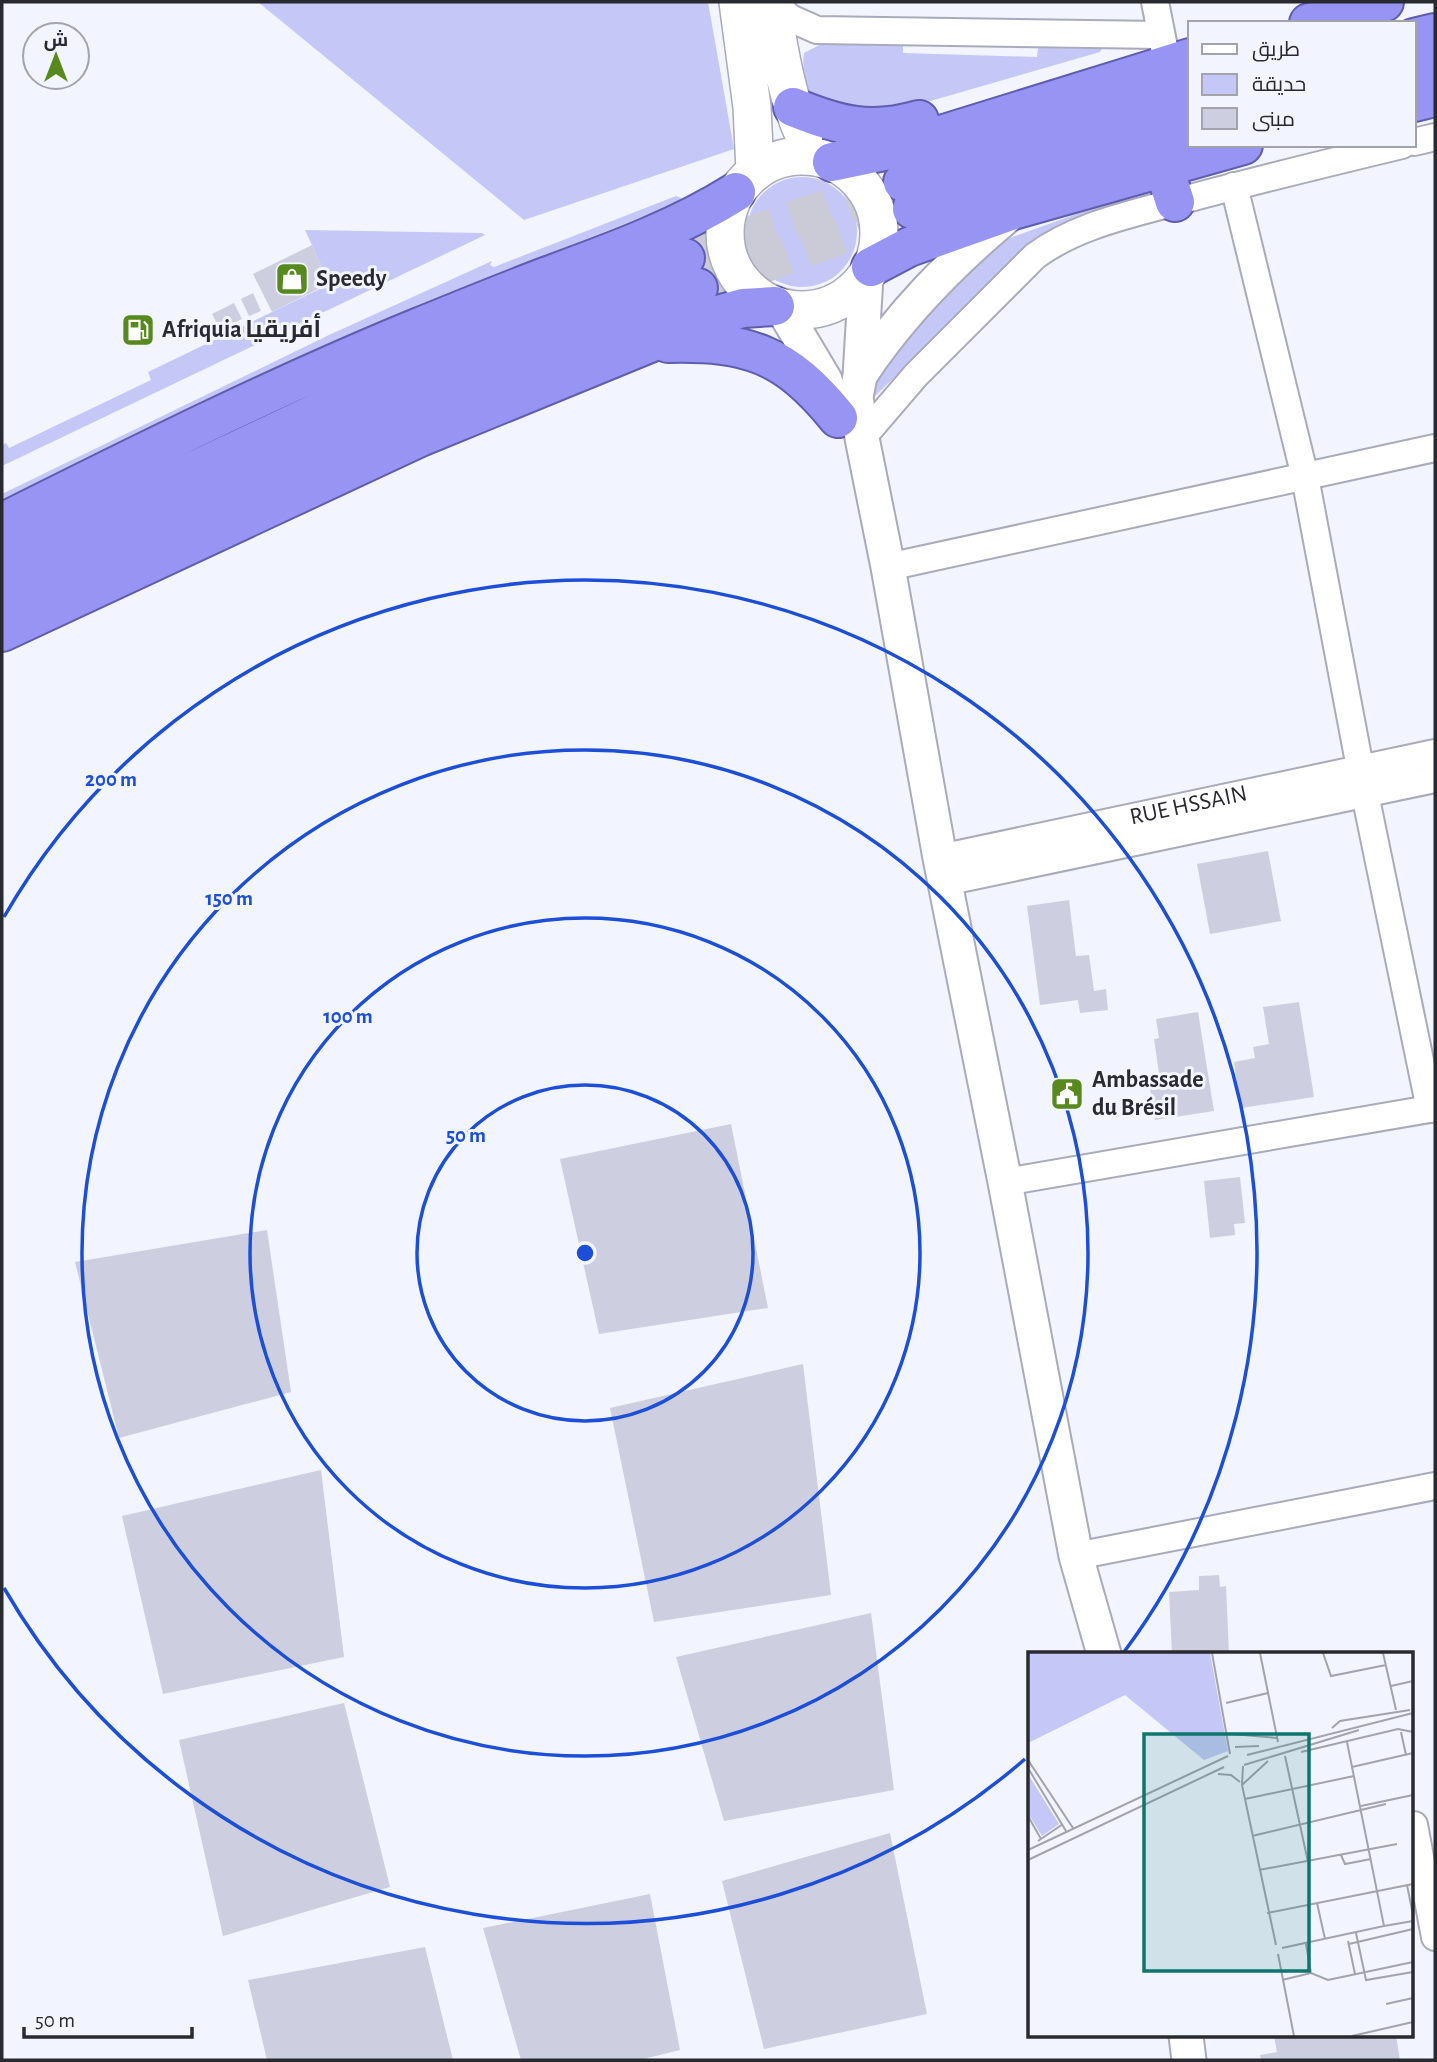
<svg xmlns="http://www.w3.org/2000/svg" width="1437" height="2062" font-family="'Alegreya Sans',Cairo,sans-serif">
	<style>
		.green { fill: #c5c8f7 }
		.building { fill: #cdcfe1 }
		.lines { fill: none; stroke-linecap: round; stroke-linejoin: round }
		.trunk-tunnel { stroke: #cacbd6; stroke-width: 38; stroke-dasharray: 38 19; stroke-linecap: butt }
		.minor-casing { stroke: #a9aabb; stroke-width: 30 }
		.tertiary-casing { stroke: #a9aabb; stroke-width: 37 }
		.secondary-casing { stroke: #a9aabb; stroke-width: 40 }
		.trunk-casing { stroke: #605dae; stroke-width: 42 }
		.minor { stroke: #fff; stroke-width: 26 }
		.tertiary { stroke: #fff; stroke-width: 33 }
		.secondary { stroke: #fff; stroke-width: 37 }
		.trunk { stroke: #9794f4; stroke-width: 38 }
		.ring { fill: none; stroke: #1d4ed8; stroke-width: 3.5 }
		.labels { text-anchor: middle; dominant-baseline: central; stroke-width: 6; stroke-linejoin: round; paint-order: stroke }
		.poi-label { font-size: 24px; font-weight: bold; fill: #292930; stroke: #f2f4ff; text-anchor: start }
		.street-label { font-size: 24px; fill: #292930; stroke: #f2f4ff }
		.inset-road { fill: none; stroke: #a2a3ac; stroke-width: 2 }
		.view { fill: #0f766e; fill-opacity: 0.15; stroke: #0f766e; stroke-width: 3.5 }
		.inset-edge { fill: none; stroke: #292930; stroke-width: 3.5 }
		.centre { fill: #1d4ed8; stroke: #f2f4ff; stroke-width: 3.5 }
		.ring-label { font-size: 21px; text-anchor: middle; font-weight: bold; fill: #1d4ed8; stroke: #f2f4ff; stroke-width: 6; stroke-linejoin: round; paint-order: stroke }
	</style>
	<rect width="100%" height="100%" fill="#f2f4ff"/>
	<!-- green -->
	<path class="green" d="M 258,2 L 708,2 L 734,149 L 524,220 Z
		M 823,43 L 903,45 L 903,53 L 1037,57 L 1038,48 L 1102,49 L 1100,52 L 920,104 L 858,111 L 812,95 C 804,85 802,66 804,53 Z
		M747 232a55 55 0 1 1 110 0a55 55 0 1 1-110 0Z
		M 676,196 L 681,198 L 680,202 L 493,276 L 336,344 L 2,505 L 2,494 L 329,335 L 492,261 L 490,265 L 494,267 Z
		M 1121,198 L 1124,206 L 990,285 L 874,397 L 879,359 L 993,244 Z
		M 305,230 L 482,233 L 485,235 L 2,466 L 2,445 L 6,443 L 9,448 L 151,380 L 148,372 L 330,284 Z"/>
	<!-- building -->
	<path class="building" d="M 312,245 L 330,283 L 272,312 L 253,274 Z
		M 253,293 L 261,311 L 249,316 L 241,299 Z
		M 234,303 L 242,319 L 220,330 L 212,314 Z
		M 1268,851 L 1281,921 L 1210,934 L 1197,864 Z
		M 1069,900 L 1076,956 L 1089,955 L 1094,991 L 1106,989 L 1108,1010 L 1080,1013 L 1078,1000 L 1040,1005 L 1027,906 Z
		M 1299,1002 L 1314,1097 L 1241,1108 L 1234,1062 L 1255,1058 L 1253,1047 L 1269,1044 L 1263,1007 Z
		M 1198,1012 L 1214,1111 L 1155,1120 L 1149,1082 L 1160,1080 L 1154,1039 L 1159,1038 L 1156,1019 Z
		M 731,1124 L 768,1308 L 599,1334 L 560,1159 Z
		M 1240,1177 L 1245,1223 L 1234,1224 L 1235,1235 L 1210,1238 L 1204,1181 Z
		M 267,1230 L 291,1392 L 119,1438 L 75,1262 Z
		M 803,1364 L 831,1595 L 654,1622 L 610,1408 Z
		M 321,1470 L 344,1657 L 163,1694 L 122,1516 Z
		M 1219,1575 L 1220,1587 L 1226,1586 L 1229,1654 L 1172,1654 L 1169,1592 L 1199,1590 L 1199,1576 Z
		M 871,1613 L 894,1790 L 724,1821 L 676,1657 Z
		M 344,1703 L 390,1887 L 223,1936 L 179,1740 Z
		M 890,1833 L 927,2014 L 764,2049 L 722,1881 Z
		M 650,1894 L 680,2050 L 639,2060 L 521,2060 L 483,1928 Z
		M 425,1947 L 453,2060 L 267,2060 L 248,1980 Z
		M 1274,2036 L 1396,2036 L 1400,2060 L 1261,2060 L 1260,2055 L 1277,2052 Z"/>
	<g class="lines">
		<!-- trunk-tunnel -->
		<path class="trunk-tunnel" d="M 685,258 L 903,182
			M 698,288 L 912,209"/>
		<defs>
			<g id="minor">
				<path d="M 774,2 L 790,18 L 817,30 L 1161,35"/>
				<path d="M 1155,2 L 1165,52"/>
				<path d="M 1414,142 L 1435,137"/>
				<path d="M 1234,186 L 1305,477 L 1365,794 L 1430,1109"/>
				<path d="M 862,438 L 916,375 L 1035,256 C 1077,225 1129,215 1179,201 C 1253,181 1327,163 1402,145"/>
				<path d="M 888,567 L 1435,448"/>
				<path id="s1" d="M 940,858 L 1435,753"/>
				<path d="M 945,882 L 1435,779"/>
				<path d="M 1005,1182 L 1435,1108"/>
				<path d="M 1076,1556 L 1435,1486"/>
				<path d="M 1414,1825 L 1435,1937"/>
			</g>
			<path id="tertiary" d="M 866,277 L 860,376 L 856,397 L 862,438 L 888,567 L 940,858 L 1005,1182 L 1076,1556 L 1104,1654
				M 782,308 L 825,380 L 836,411
				M 861,374 C 901,313 951,263 1007,216
				M 1186,2036 L 1189,2060"/>
			<path id="secondary" d="M 738,2 L 752,107 L 755,171
				M 771,2 C 779,46 785,93 804,135
				M725 233a77 77 0 1 1 154 0a77 77 0 1 1-154 0Z"/>
			<path id="trunk" d="M 1309,23 L 1384,2
				M 1414,38 L 1435,33
				M 1414,71 L 1435,66
				M 1414,102 L 1435,97
				M 793,107 C 839,126 871,134 919,120
				M 832,162 L 899,148 L 1190,58
				M 1164,168 L 1175,202
				M 903,182 L 1190,93
				M 912,209 L 1190,127
				M 871,267 L 909,247 L 1013,210 L 1243,145
				M 668,343 C 749,341 786,354 838,418
				M 2,523 C 138,455 274,387 415,329 C 459,311 503,293 548,276 C 613,252 677,229 736,192
				M 2,561 L 391,378 L 685,258
				M 2,600 L 185,510 L 406,409 L 698,288
				M 2,632 L 420,437 L 718,315 L 743,308 L 775,306"/>
		</defs>
		<!-- minor casing -->
		<use href="#minor" class="minor-casing"/>
		<!-- tertiary casing -->
		<use href="#tertiary" class="tertiary-casing"/>
		<!-- secondary casing -->
		<use href="#secondary" class="secondary-casing"/>
		<!-- trunk casing -->
		<use href="#trunk" class="trunk-casing"/>
		<!-- minor -->
		<use href="#minor" class="minor"/>
		<!-- tertiary -->
		<use href="#tertiary" class="tertiary"/>
		<!-- secondary -->
		<use href="#secondary" class="secondary"/>
		<!-- trunk -->
		<use href="#trunk" class="trunk"/>
	</g>
	<!-- distance rings -->
	<g class="ring">
		<circle cx="585" cy="1253" r="168"/>
		<circle cx="585" cy="1253" r="335"/>
		<circle cx="585" cy="1253" r="503"/>
		<path d="M1025 1759A671 671 0 0 1 4 1588M4 917A671 671 0 1 1 1124 1652"/>
	</g>
	<!-- icons -->
	<defs>
		<symbol id="shop-square" viewBox="-11 -11 22 22"><rect x="-9" y="-9" width="18" height="18" rx="4" fill="#58891e" stroke="#f2f4ff"/><path d="M-5-2.5h2.3a2.7 3.5 0 0 1 5.4 0H5L5.5 6h-11ZM-1.5-2.5h3a1.5 2.3 0 0 0-3 0Z" fill="#fff"/></symbol>
		<symbol id="fuel-square" viewBox="-11 -11 22 22"><rect x="-9" y="-9" width="18" height="18" rx="4" fill="#58891e" stroke="#f2f4ff"/><path d="M-5.5-6h7V0h2V4h1.3V-2.5L3-4.5l.8-.8L6-3V5H2.5V1h-1V6h-7ZM-4.2-4.7v3.2H.2V-4.7Z" fill="#fff"/></symbol>
		<symbol id="civic-square" viewBox="-11 -11 22 22"><rect x="-9" y="-9" width="18" height="18" rx="4" fill="#58891e" stroke="#f2f4ff"/><path d="M-.6-6.5H3V-4.5H.6V-3L4-1V1h2V6H-6V1h2V-1L-.6-3ZM-1.2 2.5V6h2.4V2.5Z" fill="#fff"/></symbol>
	</defs>
	<g fill-rule="evenodd">
		<use href="#shop-square" x="273" y="260" width="38" height="38"/>
		<use href="#fuel-square" x="119" y="311" width="38" height="38"/>
		<use href="#civic-square" x="1048" y="1075" width="38" height="38"/>
	</g>
	<g class="labels">
		<!-- poi labels -->
		<g class="poi-label">
			<text x="316" y="279">Speedy</text>
			<text x="162" y="330">Afriquia أفريقيا</text>
			<text x="1092" y="1080">Ambassade<tspan x="1092" dy="28">du Brésil</tspan></text>
		</g>
		<!-- street labels -->
		<g class="street-label">
			<text stroke="none"><textPath href="#s1" startOffset="254">RUE HSSAIN</textPath></text>
		</g>
	</g>
	<!-- overview -->
	<g transform="translate(1028 1652)">
		<rect width="385" height="385" fill="#f2f4ff"/>
		<path d="M 0,1 L 182,1 L 200,99 L 176,108 L 97,43 L 0,91 ZM 0,122 L 31,172 L 14,184 L 0,161 Z" fill="#c5c8f7"/>
		<path class="inset-road" d="M 184,1 L 202,102M 232,1 L 250,90M 295,1 L 303,24 L 358,13M 355,1 L 368,58M 363,34 L 385,29M 198,51 L 240,41M 304,76 L 312,69 L 382,58M 373,80 L 378,103M 204,82 L 249,86M 207,95 L 231,94M 273,100 L 370,77 L 385,80M 219,103 L 385,61M 257,104 L 280,210M 0,108 L 45,176M 216,113 L 331,78M 215,114 L 214,133 L 248,293M 324,115 L 385,101M 0,116 L 38,179M 190,122 L 203,123 L 212,130M 214,133 L 240,109M 217,147 L 326,124M 333,154 L 385,143M 0,164 L 13,187M 224,184 L 358,152M 10,189 L 35,172M 0,198 L 200,104M 313,203 L 317,212 L 343,207M 0,208 L 196,115M 231,218 L 369,192M 379,233 L 385,263M 289,251 L 297,287M 239,261 L 385,232M 356,274 L 385,269M 328,281 L 338,328 L 385,320M 320,289 L 327,322M 278,292 L 283,321M 321,292 L 385,277M 254,296 L 356,274 L 319,90M 250,302 L 266,384M 254,328 L 283,321 L 300,328 L 385,310M 358,352 L 385,346M 324,384 L 385,370"/>
		<path class="view" d="M 116,82 L 281,82 L 281,319 L 116,319 Z"/>
		<rect width="385" height="385" class="inset-edge"/>
	</g>
	<circle cx="585" cy="1253" r="10" class="centre"/>
	<g class="ring-label">
		<text x="111" y="786">200 m</text>
		<text x="229" y="905">150 m</text>
		<text x="348" y="1023">100 m</text>
		<text x="466" y="1142">50 m</text>
	</g>
	<!-- border -->
	<rect width="1437" height="2062" fill="none" stroke="#292930" stroke-width="7"/>
	<!-- legend -->
	<rect x="1188" y="21" width="228" height="126" fill="#f2f4ff" stroke="#a2a3ac" stroke-width="2"/>
	<rect x="1202" y="44" width="35" height="10" fill="#ffffff" stroke="#a2a3ac" stroke-width="2"/>
	<text x="1252" y="56" font-size="21" fill="#292930">طريق</text>
	<rect x="1202" y="74" width="35" height="21" fill="#c5c8f7" stroke="#a2a3ac" stroke-width="2"/>
	<text x="1252" y="91" font-size="21" fill="#292930">حديقة</text>
	<rect x="1202" y="108" width="35" height="21" fill="#cdcfe1" stroke="#a2a3ac" stroke-width="2"/>
	<text x="1252" y="126" font-size="21" fill="#292930">مبنى</text>
	<!-- north arrow -->
	<g transform="translate(56 56)"><circle r="33" fill="#f2f4ff" stroke="#a2a3ac" stroke-width="2"/>
	<path d="M0-5L12 26L0 18L-12 26Z" fill="#58891e"/>
	<text y="-10" font-size="19" font-weight="bold" text-anchor="middle" fill="#292930">ش</text>
	</g>
	<!-- scale -->
	<path d="M24 2027v10h168v-10" fill="none" stroke="#292930" stroke-width="3.5"/>
	<text x="35" y="2027" font-size="21" fill="#292930" stroke="#f2f4ff" stroke-width="5" paint-order="stroke">50 m</text>
</svg>
